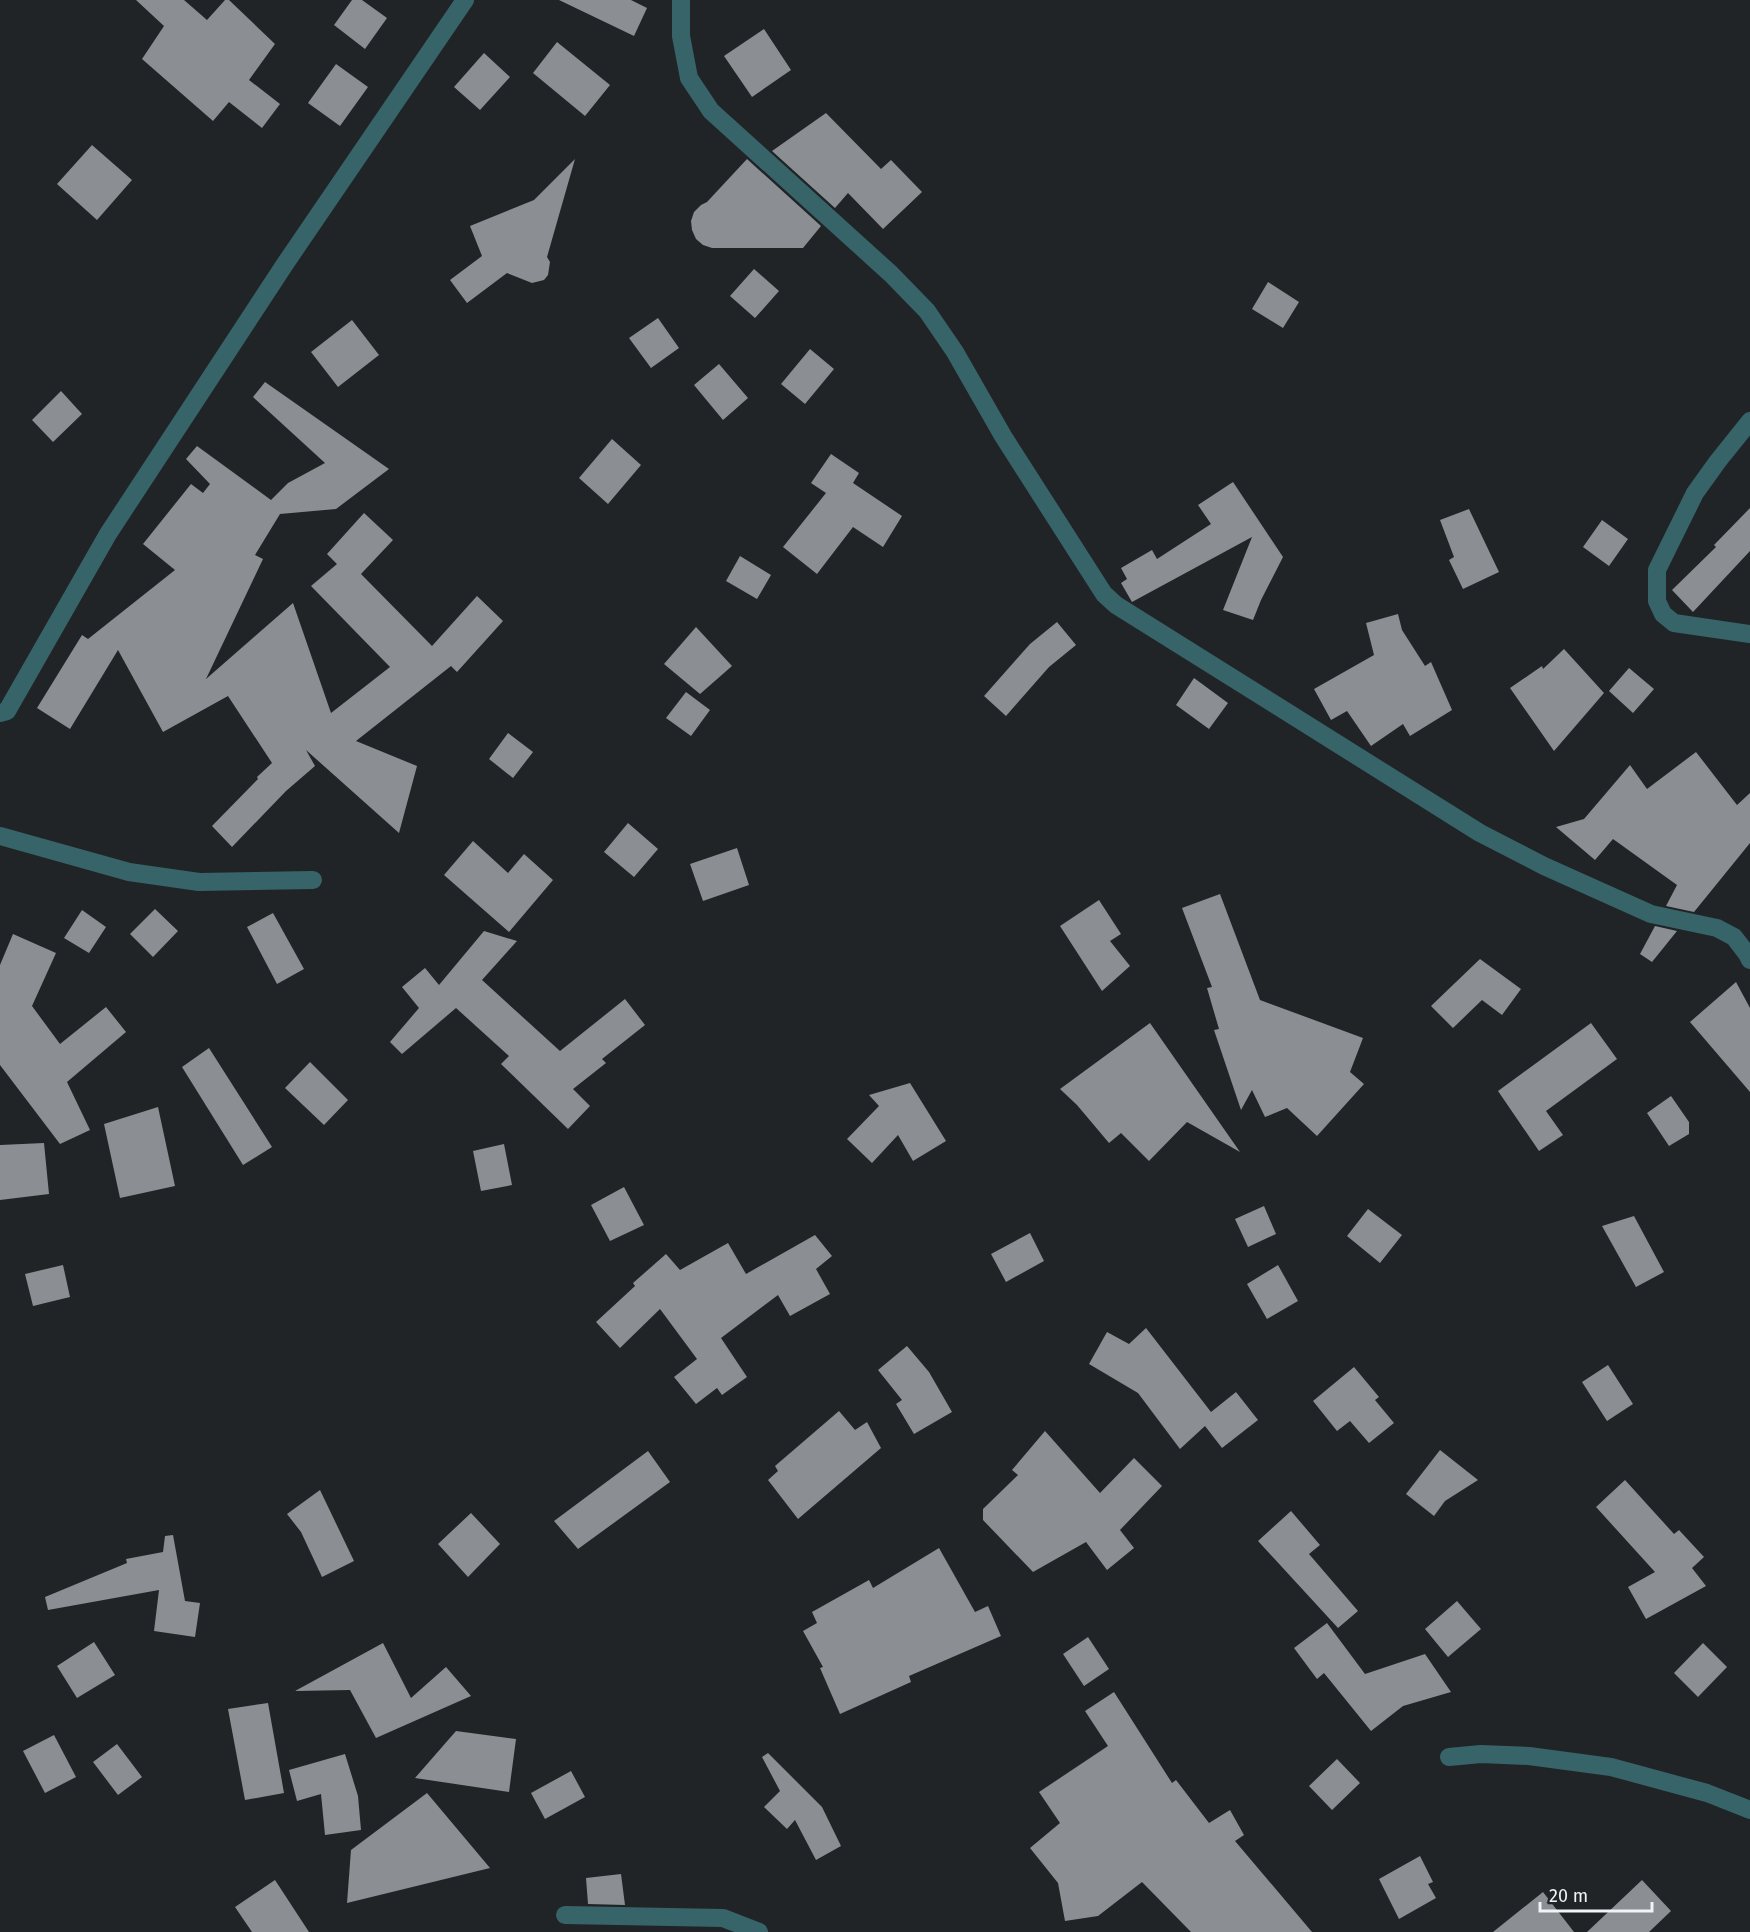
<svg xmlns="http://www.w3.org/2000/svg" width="1750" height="1932" font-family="'Fira Sans',sans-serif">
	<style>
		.building { fill: #8b8e92 }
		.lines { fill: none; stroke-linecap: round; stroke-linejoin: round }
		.minor { stroke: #376469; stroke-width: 18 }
	</style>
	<rect width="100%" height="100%" fill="#212426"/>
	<!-- building -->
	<path class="building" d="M 136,0 L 184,0 L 207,20 L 225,0 L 229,0 L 275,44 L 249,80 L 280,104 L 262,128 L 229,102 L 213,121 L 142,59 L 164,26 Z
		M 352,0 L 362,0 L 387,18 L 365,49 L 334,25 Z
		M 559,0 L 631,0 L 647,8 L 634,36 Z
		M 764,29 L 791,70 L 752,97 L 724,56 Z
		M 557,42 L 610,85 L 585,116 L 533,73 Z
		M 484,53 L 510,77 L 480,110 L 454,87 Z
		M 336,64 L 368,87 L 340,126 L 308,103 Z
		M 826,113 L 881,169 L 891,160 L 922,192 L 883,229 L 848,193 L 835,208 L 772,151 Z
		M 92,145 L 132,180 L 97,220 L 57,184 Z
		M 575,159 L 547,257 L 550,262 L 548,275 L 544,280 L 532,283 L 507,273 L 467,303 L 450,280 L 482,256 L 470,226 L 534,200 Z
		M 747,159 L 821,226 L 803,248 L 712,248 L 703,245 L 696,239 L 692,230 L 691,221 L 694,212 L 701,205 L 707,202 Z
		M 754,269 L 779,291 L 755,318 L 730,296 Z
		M 1268,282 L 1299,302 L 1283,328 L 1252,309 Z
		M 658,318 L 679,348 L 651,368 L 629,338 Z
		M 352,320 L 379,355 L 338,387 L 311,352 Z
		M 810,349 L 834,369 L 805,404 L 781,384 Z
		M 719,364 L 748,398 L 723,420 L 694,385 Z
		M 265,382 L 389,469 L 336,509 L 280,514 L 255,555 L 263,559 L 206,679 L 293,603 L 331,713 L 390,667 L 311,586 L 337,564 L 327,554 L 364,513 L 393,540 L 361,574 L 432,646 L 477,596 L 503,621 L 457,672 L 451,666 L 356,741 L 417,766 L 399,833 L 306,750 L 315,766 L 286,791 L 232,847 L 212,826 L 258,779 L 257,777 L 272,763 L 228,696 L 163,732 L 118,650 L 70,729 L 37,708 L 82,635 L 88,639 L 175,570 L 143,544 L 191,484 L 203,493 L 210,484 L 186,459 L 197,446 L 271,500 L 288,483 L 325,463 L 253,397 Z
		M 61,391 L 82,414 L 53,442 L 32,420 Z
		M 612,439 L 641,465 L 608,504 L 579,478 Z
		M 831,454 L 859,473 L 853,483 L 902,516 L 883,547 L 853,527 L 817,574 L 783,547 L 826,493 L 811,483 Z
		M 1233,482 L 1283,557 L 1261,600 L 1253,620 L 1223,610 L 1252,537 L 1132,602 L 1121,583 L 1127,579 L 1121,568 L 1152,550 L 1157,559 L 1211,524 L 1198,505 Z
		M 1750,508 L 1750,551 L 1693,612 L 1672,590 L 1716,547 L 1714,545 Z
		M 1469,509 L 1499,572 L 1463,589 L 1449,560 L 1454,557 L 1440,520 Z
		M 1602,520 L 1628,539 L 1609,566 L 1583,547 Z
		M 740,556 L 771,575 L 757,599 L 726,581 Z
		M 1398,614 L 1402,630 L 1425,666 L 1431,662 L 1452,710 L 1410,736 L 1403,724 L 1371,746 L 1347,711 L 1331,720 L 1314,689 L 1374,655 L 1366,623 Z
		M 1057,622 L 1076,645 L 1049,667 L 1006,716 L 984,696 L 1030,644 Z
		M 696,627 L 732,666 L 700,694 L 664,664 Z
		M 1564,649 L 1604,693 L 1554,751 L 1510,688 L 1542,666 L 1543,669 Z
		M 1629,668 L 1654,689 L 1633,713 L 1609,691 Z
		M 1194,678 L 1228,703 L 1209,729 L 1176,705 Z
		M 686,692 L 710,710 L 691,736 L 666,718 Z
		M 508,733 L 533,752 L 513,778 L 489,759 Z
		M 1696,752 L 1737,805 L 1750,793 L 1750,843 L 1694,912 L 1666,906 L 1677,885 L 1613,839 L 1595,860 L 1556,827 L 1584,819 L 1630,765 L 1647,789 Z
		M 628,823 L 658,849 L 634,877 L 604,852 Z
		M 473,841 L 508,873 L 524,854 L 553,880 L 509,932 L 444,875 Z
		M 737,848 L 749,885 L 703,901 L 690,864 Z
		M 1220,894 L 1260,1000 L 1363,1038 L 1350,1072 L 1364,1084 L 1317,1136 L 1287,1108 L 1265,1117 L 1252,1090 L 1241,1110 L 1214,1030 L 1219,1029 L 1207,988 L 1212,987 L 1182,908 Z
		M 1099,900 L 1121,934 L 1110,941 L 1130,966 L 1102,991 L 1060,926 Z
		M 155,909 L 178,931 L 153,957 L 130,934 Z
		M 82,910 L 106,927 L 89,953 L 64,938 Z
		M 273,913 L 304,969 L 277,984 L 247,927 Z
		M 1655,926 L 1677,931 L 1652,962 L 1640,954 Z
		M 484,931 L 517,941 L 482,980 L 560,1051 L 625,999 L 645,1025 L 602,1059 L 606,1063 L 573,1089 L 590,1106 L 568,1129 L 501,1064 L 509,1056 L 456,1008 L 402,1054 L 390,1042 L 419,1008 L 402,987 L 425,968 L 439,985 Z
		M 13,934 L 56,953 L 32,1006 L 60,1044 L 106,1007 L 126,1032 L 67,1082 L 90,1130 L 60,1144 L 0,1065 L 0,965 Z
		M 1480,959 L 1521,989 L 1502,1015 L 1482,1000 L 1453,1028 L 1431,1006 Z
		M 1736,982 L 1750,1008 L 1750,1092 L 1690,1022 Z
		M 1150,1023 L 1240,1152 L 1187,1122 L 1149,1161 L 1121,1133 L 1109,1143 L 1077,1105 L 1060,1089 Z
		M 1591,1023 L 1617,1059 L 1546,1111 L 1563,1135 L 1539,1151 L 1498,1091 Z
		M 209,1048 L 272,1147 L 243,1165 L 182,1067 Z
		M 310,1062 L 348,1100 L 324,1125 L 285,1088 Z
		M 910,1083 L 946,1141 L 913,1161 L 898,1135 L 872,1163 L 847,1139 L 879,1106 L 869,1095 Z
		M 1671,1096 L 1689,1122 L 1689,1134 L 1669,1146 L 1647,1113 Z
		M 158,1107 L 175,1186 L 120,1198 L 104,1124 Z
		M 44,1143 L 49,1194 L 0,1200 L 0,1145 Z
		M 504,1144 L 512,1185 L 481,1191 L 473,1151 Z
		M 624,1187 L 644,1225 L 610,1241 L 591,1205 Z
		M 1264,1206 L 1276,1234 L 1248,1247 L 1235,1219 Z
		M 1368,1209 L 1402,1235 L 1380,1263 L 1347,1236 Z
		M 1634,1216 L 1664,1272 L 1636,1287 L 1602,1226 Z
		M 1030,1233 L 1044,1261 L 1006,1282 L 991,1254 Z
		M 815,1235 L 832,1256 L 816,1269 L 830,1294 L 790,1316 L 778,1295 L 721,1338 L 747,1377 L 722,1395 L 717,1388 L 696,1404 L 674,1377 L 697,1359 L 660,1309 L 620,1348 L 596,1322 L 635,1286 L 633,1283 L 666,1254 L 680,1270 L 728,1243 L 746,1274 Z
		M 63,1265 L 70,1297 L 33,1306 L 25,1274 Z
		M 1278,1265 L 1298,1301 L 1267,1319 L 1247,1284 Z
		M 1146,1328 L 1211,1412 L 1236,1392 L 1258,1420 L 1222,1448 L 1205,1426 L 1180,1449 L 1138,1393 L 1089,1364 L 1107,1332 L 1129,1344 Z
		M 907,1346 L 929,1372 L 952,1412 L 914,1434 L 896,1404 L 902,1400 L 878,1370 Z
		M 1608,1365 L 1633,1404 L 1607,1421 L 1582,1382 Z
		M 1354,1367 L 1379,1397 L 1375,1400 L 1394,1423 L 1369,1443 L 1350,1421 L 1337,1431 L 1313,1401 Z
		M 839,1411 L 855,1430 L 867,1422 L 881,1448 L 798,1519 L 768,1480 L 778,1471 L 775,1466 Z
		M 1045,1431 L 1100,1493 L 1134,1458 L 1162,1486 L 1120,1530 L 1134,1548 L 1107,1570 L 1086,1542 L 1033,1572 L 983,1520 L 983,1509 L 1018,1475 L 1012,1470 Z
		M 1440,1450 L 1478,1480 L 1445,1501 L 1434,1516 L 1406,1494 Z
		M 648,1451 L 670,1482 L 578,1549 L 554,1521 Z
		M 1625,1480 L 1674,1534 L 1679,1530 L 1704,1557 L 1692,1568 L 1706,1586 L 1646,1619 L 1628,1587 L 1655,1572 L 1596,1507 Z
		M 320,1490 L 354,1561 L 322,1577 L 301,1532 L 287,1514 Z
		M 1291,1511 L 1320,1545 L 1309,1554 L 1358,1611 L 1338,1628 L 1258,1541 Z
		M 471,1513 L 500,1544 L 468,1577 L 438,1544 Z
		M 173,1535 L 185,1601 L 200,1603 L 195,1637 L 154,1631 L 159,1590 L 48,1610 L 45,1597 L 127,1563 L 126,1559 L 163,1552 L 165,1536 Z
		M 939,1548 L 975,1612 L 988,1606 L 1001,1636 L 909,1676 L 911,1682 L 840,1714 L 820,1668 L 823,1667 L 803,1631 L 817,1623 L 812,1612 L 869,1580 L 873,1588 Z
		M 1457,1601 L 1481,1629 L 1448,1657 L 1425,1629 Z
		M 1327,1623 L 1365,1674 L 1425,1654 L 1451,1692 L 1403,1706 L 1371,1731 L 1324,1673 L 1317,1679 L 1294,1648 Z
		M 1088,1637 L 1109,1669 L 1084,1686 L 1063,1654 Z
		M 94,1642 L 115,1675 L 77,1698 L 57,1666 Z
		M 383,1643 L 411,1698 L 446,1667 L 471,1696 L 376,1738 L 350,1690 L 295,1691 Z
		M 1703,1643 L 1727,1667 L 1698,1697 L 1674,1673 Z
		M 1114,1692 L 1172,1783 L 1176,1780 L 1209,1823 L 1230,1810 L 1244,1835 L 1235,1841 L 1312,1932 L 1191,1932 L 1142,1882 L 1098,1916 L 1065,1921 L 1058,1883 L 1030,1848 L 1060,1823 L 1039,1792 L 1108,1746 L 1085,1711 Z
		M 268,1703 L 284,1793 L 245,1800 L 228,1709 Z
		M 456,1731 L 516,1739 L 509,1792 L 415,1778 Z
		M 54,1735 L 76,1777 L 45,1793 L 23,1751 Z
		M 117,1744 L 142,1777 L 118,1795 L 93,1762 Z
		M 768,1753 L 822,1807 L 841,1846 L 816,1860 L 795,1820 L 787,1829 L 764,1807 L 780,1791 L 762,1757 Z
		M 345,1754 L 358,1796 L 361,1830 L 325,1835 L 321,1794 L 297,1801 L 289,1770 Z
		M 1337,1759 L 1360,1783 L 1332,1810 L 1309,1786 Z
		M 571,1771 L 585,1797 L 545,1819 L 531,1793 Z
		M 427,1793 L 490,1868 L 347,1903 L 351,1850 Z
		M 1420,1856 L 1433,1882 L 1428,1884 L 1436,1898 L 1399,1919 L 1379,1879 Z
		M 621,1874 L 625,1905 L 588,1904 L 586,1878 Z
		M 275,1880 L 309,1932 L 252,1932 L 235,1907 Z
		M 1642,1880 L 1671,1911 L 1649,1932 L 1587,1932 Z
		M 1543,1892 L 1574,1932 L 1493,1932 Z"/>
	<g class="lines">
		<!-- minor -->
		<path class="minor" d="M 681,0 L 681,36 L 689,78 L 711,111 L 891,274 L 927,311 L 955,352 L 1003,436 L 1104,594 L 1116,605 L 1480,833 L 1544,866 L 1651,914 L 1717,928 L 1734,937 L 1747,954 L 1750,960
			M 1750,421 L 1718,461 L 1695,493 L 1657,570 L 1657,601 L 1663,614 L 1674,623 L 1750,634
			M 0,713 L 7,711 L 108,534 L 285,264 L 465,0
			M 0,836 L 129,872 L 199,882 L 313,880
			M 1449,1757 L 1481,1754 L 1529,1756 L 1611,1767 L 1707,1793 L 1750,1810
			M 565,1915 L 723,1918 L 759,1932"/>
	</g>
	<!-- scale -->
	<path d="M1540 1902v9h112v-9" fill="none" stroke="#f1f4f5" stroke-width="3"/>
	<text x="1549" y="1902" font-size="18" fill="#f1f4f5" stroke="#212426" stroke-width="4.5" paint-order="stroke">20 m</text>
</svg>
